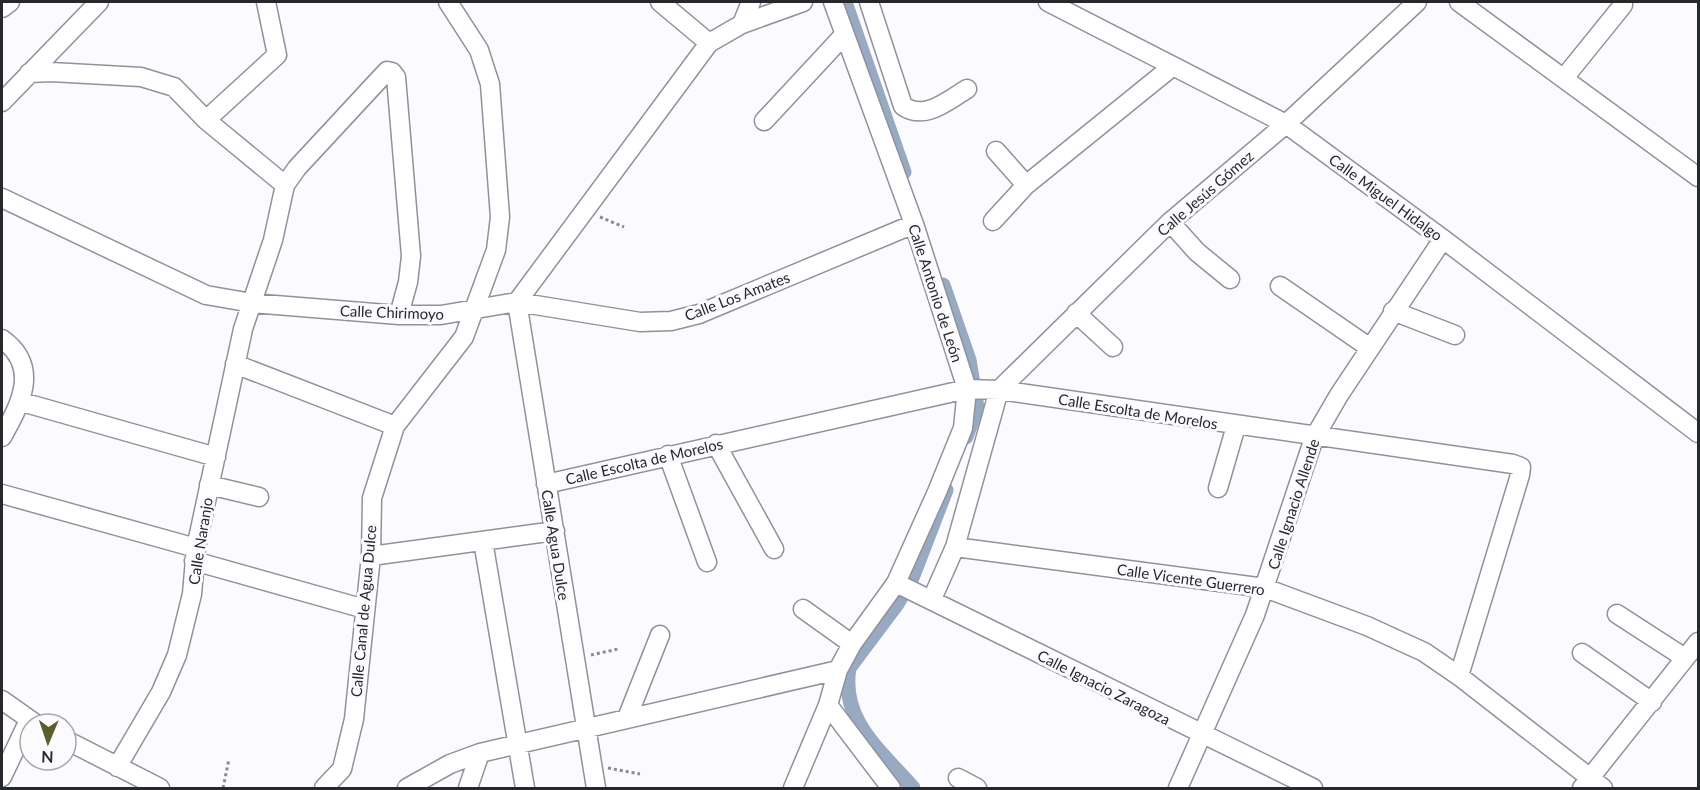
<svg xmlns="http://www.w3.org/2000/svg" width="1700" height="790" font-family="Lato,sans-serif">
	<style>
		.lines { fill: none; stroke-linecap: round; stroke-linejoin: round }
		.canal { stroke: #97aac2; stroke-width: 15 }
		.minor-casing { stroke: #8f929d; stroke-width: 21 }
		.path { stroke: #8a8a8e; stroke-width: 3; stroke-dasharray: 3 3; stroke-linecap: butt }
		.minor { stroke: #fff; stroke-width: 18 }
		.labels { text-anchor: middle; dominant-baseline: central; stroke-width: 6; stroke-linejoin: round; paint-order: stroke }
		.street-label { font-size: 15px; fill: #27282c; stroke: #fbfbfe }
	</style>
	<rect width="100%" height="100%" fill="#fbfbfe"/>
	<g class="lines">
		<!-- canal -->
		<path class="canal" d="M 845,2 L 904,172
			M 943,285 L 969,360 L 977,407 L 966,437
			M 913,788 C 882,752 840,721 849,668 L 897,604 L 912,578 L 946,490"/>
		<defs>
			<path id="minor" d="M 660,2 L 709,43
				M 869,2 L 903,106 C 925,121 947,101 967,89
				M 1048,2 L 1286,124 L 1443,239 L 1698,433
				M 1459,2 L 1698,177
				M 2,8 L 10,2
				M 742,24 L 751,2
				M 29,73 L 51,72 L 141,77 L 174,87 L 206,120 L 285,185
				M 1564,78 L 1623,5
				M 2,102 L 99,2
				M 206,120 L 277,55 L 266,2
				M 764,121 L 844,35
				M 996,151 L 1026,185
				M 2,198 L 206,295 L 252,303 L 399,315 L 441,315 L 517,302 L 640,322 L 671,321 L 699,314 L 914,224
				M 993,221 L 1026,185 L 1173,66
				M 1170,222 L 1197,252 L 1230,279
				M 1280,286 L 1370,348
				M 517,302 L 596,788
				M 517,302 L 709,43 L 742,24 L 803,2
				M 1393,311 L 1455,335
				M 1076,313 L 1113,347
				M 2,339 C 41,367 20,405 2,437
				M 235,364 L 395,426
				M 22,402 L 216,457
				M 716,444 L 774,549
				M 668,455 L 707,562
				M 546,484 L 967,389 L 999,390 L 1513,464 L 1521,467 L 1520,475 L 1459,676
				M 209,485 L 259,497
				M 1218,488 L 1236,426
				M 2,494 L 196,548
				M 483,541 L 525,788
				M 955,547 L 1265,588 L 1367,626 L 1424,652 L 1459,676 L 1603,788
				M 371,556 L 555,531
				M 194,561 L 365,609
				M 896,583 L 1313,788
				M 932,599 L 955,547 L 999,390 L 1170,222 L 1286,124 L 1417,2
				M 803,609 L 852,644
				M 1617,614 L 1685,658
				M 1582,653 L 1652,702
				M 2,700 L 36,724
				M 828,705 L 891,788
				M 627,718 L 660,635
				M 66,740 L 160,788
				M 117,767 L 161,692 L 177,655 L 192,594 L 196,548 L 243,329 L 273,240 L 285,185 L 297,168 L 387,71 L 392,72 L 396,77 L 411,256 L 408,282 L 399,315
				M 2,777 L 29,720
				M 958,778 L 977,788
				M 324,788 L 342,769 L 354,719 L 371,556 L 372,498 L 395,426 L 464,337 L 496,250 L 500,217 L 490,84 L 479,50 L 448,2
				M 407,788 L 450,764 L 480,753 L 838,670
				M 468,788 L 480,753
				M 793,788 L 828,705 L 838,670 L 852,644 L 896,583 L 937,492 L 963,428 L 967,389 L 914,224 L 833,2
				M 1178,788 L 1255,615 L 1314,438 L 1339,395 L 1443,239
				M 1582,788 L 1698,642"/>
		</defs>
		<!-- minor casing -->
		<use href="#minor" class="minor-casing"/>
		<!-- path -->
		<path class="path" d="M 600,217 L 624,227
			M 591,655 L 618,649
			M 608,768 L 640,774
			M 223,788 L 229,759"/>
		<!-- minor -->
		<use href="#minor" class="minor"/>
	</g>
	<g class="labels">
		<!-- street labels -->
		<g class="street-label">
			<text transform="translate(1205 193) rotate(-41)">Calle Jesús Gómez</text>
			<text transform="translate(1386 197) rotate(36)">Calle Miguel Hidalgo</text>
			<text transform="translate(936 293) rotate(72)">Calle Antonio de León</text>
			<text transform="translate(737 296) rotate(-21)">Calle Los Amates</text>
			<text transform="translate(392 312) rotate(2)">Calle Chirimoyo</text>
			<text transform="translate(1138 411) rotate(9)">Calle Escolta de Morelos</text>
			<text transform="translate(644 461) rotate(-13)">Calle Escolta de Morelos</text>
			<text transform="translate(1293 504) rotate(-72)">Calle Ignacio Allende</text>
			<text transform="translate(200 541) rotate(-81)">Calle Naranjo</text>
			<text transform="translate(556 545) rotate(81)">Calle Agua Dulce</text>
			<text transform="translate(1191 579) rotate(8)">Calle Vicente Guerrero</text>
			<text transform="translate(363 611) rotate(-85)">Calle Canal de Agua Dulce</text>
			<text transform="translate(1104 687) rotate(27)">Calle Ignacio Zaragoza</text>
		</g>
	</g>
	<!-- border -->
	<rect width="1700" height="790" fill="none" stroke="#27282c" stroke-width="6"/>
	<!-- north arrow -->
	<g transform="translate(48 742) rotate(182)"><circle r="28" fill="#fbfbfe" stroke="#a6a7aa" stroke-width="1.5"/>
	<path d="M0-4.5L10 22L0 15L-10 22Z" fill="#5b5e2b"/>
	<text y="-9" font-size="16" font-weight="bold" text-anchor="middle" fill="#27282c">N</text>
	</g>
</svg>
